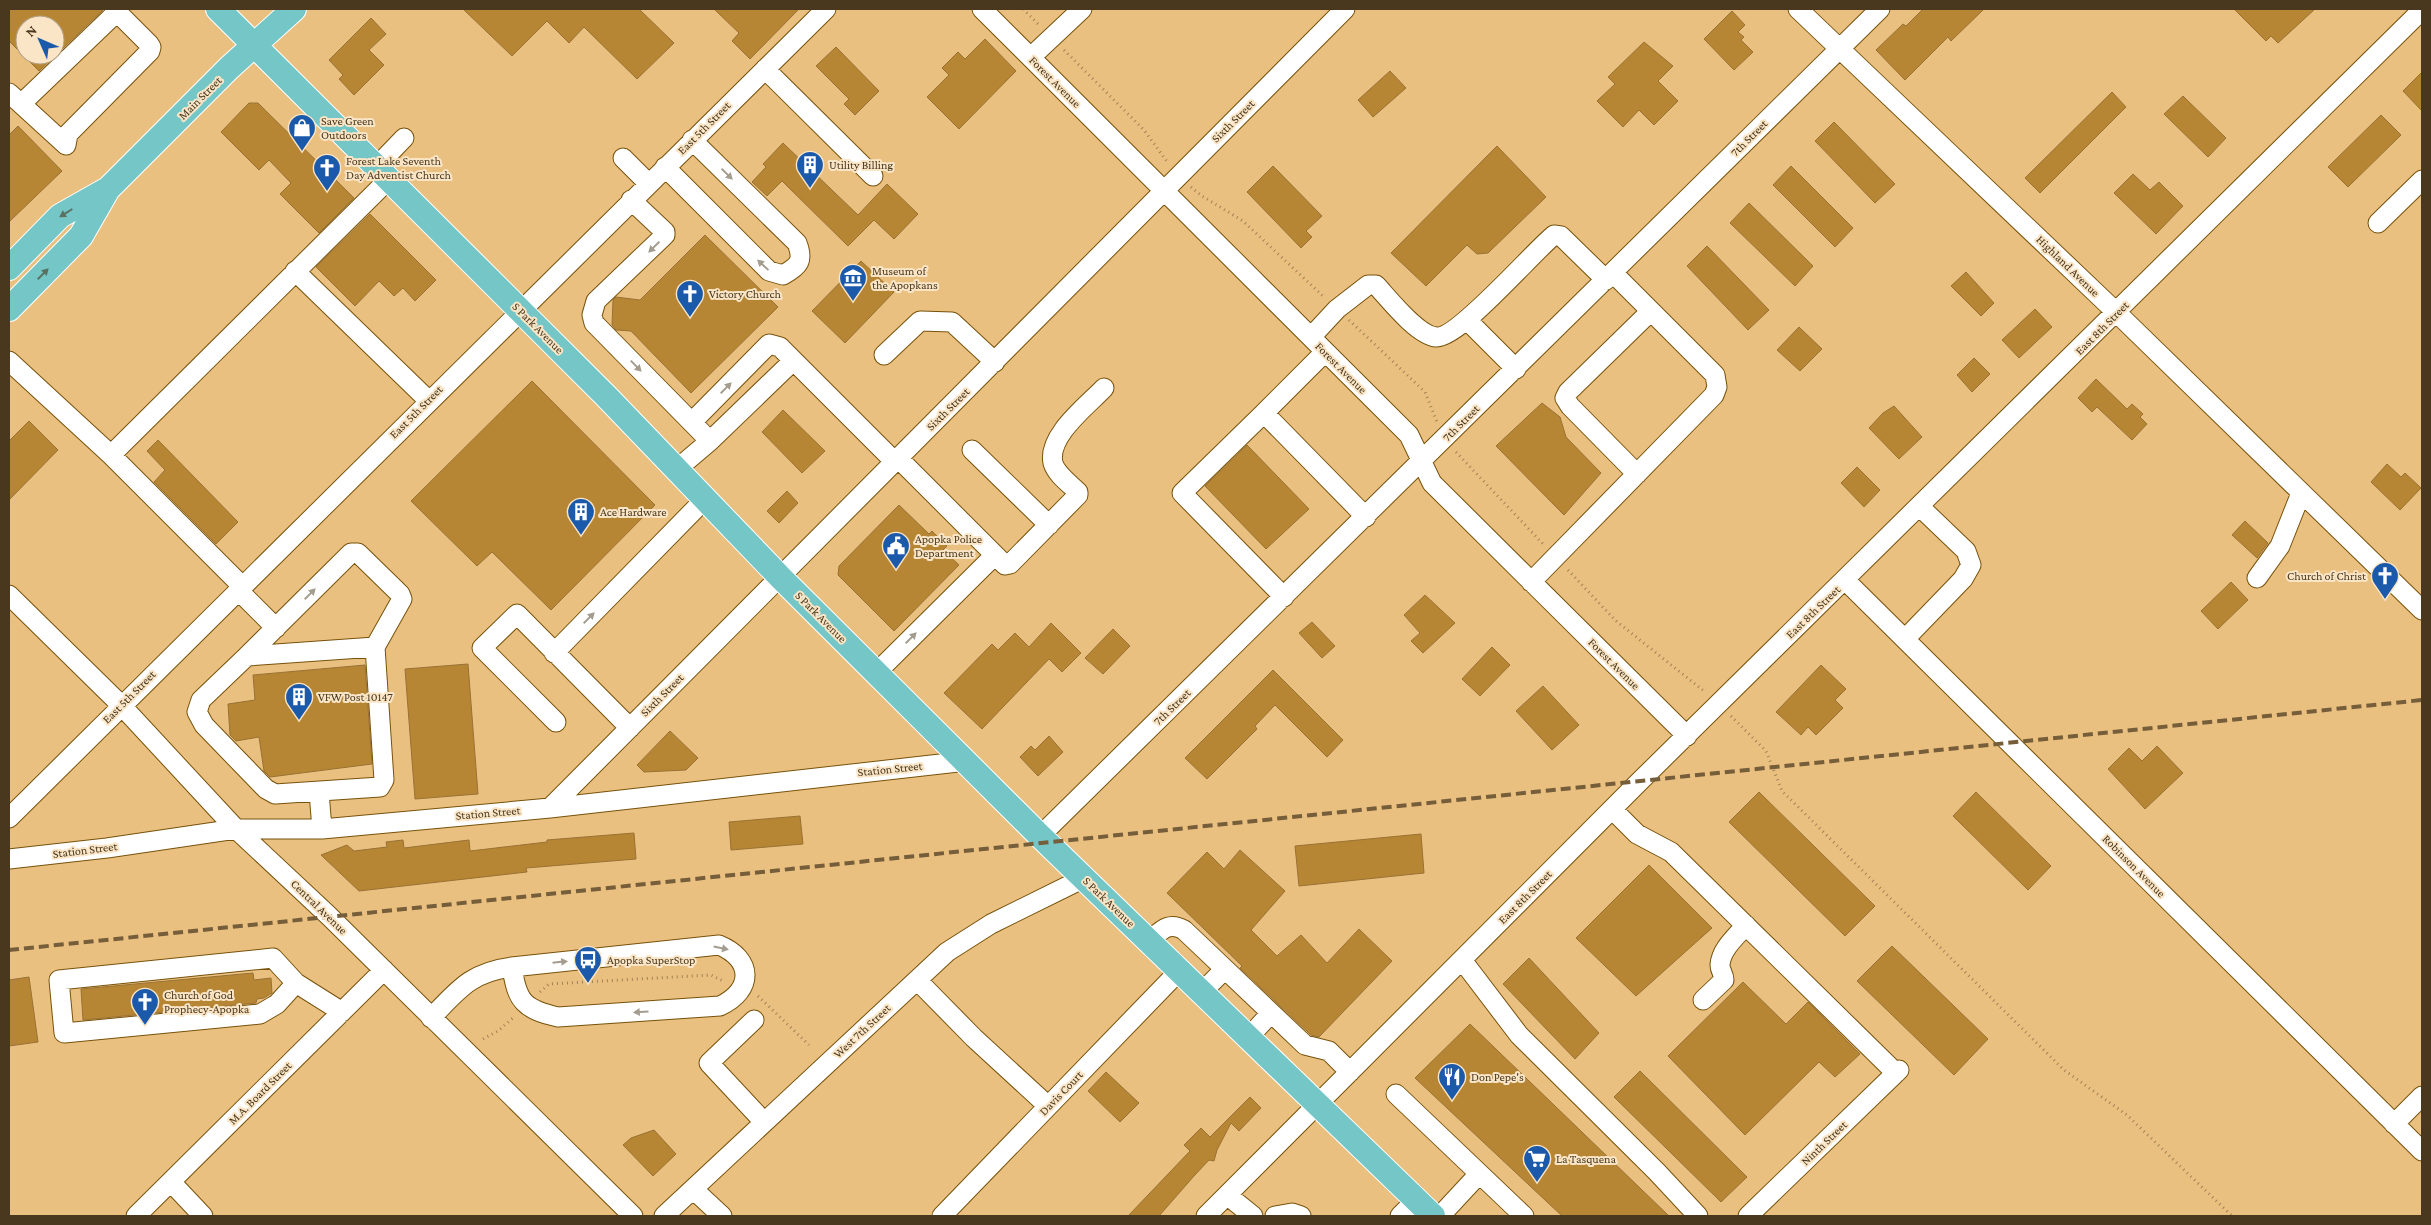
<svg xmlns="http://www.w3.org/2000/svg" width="2431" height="1225" font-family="'Crimson Pro',serif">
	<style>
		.building { fill: #b68635; stroke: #997233; fill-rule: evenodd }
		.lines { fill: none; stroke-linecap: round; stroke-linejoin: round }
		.minor-casing { stroke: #77520a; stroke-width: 21 }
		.major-casing { stroke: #fff; stroke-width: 26 }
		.path { stroke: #a18254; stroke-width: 3; stroke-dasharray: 1 4; stroke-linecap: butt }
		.minor { stroke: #fff; stroke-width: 19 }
		.major { stroke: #74c6c7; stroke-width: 24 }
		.rail { stroke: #765e3a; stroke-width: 4; stroke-dasharray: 10 5; stroke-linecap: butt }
		.oneway { fill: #a49c8e }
		.oneway2 { fill: #5a7162 }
		.labels { text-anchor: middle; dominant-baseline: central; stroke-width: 4; stroke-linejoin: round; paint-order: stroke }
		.street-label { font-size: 12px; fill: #49381e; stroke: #fae5c6 }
		.poi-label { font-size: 12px; fill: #49381e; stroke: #fae5c6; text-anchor: start }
	</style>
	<rect width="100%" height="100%" fill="#eac081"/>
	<!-- building -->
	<path class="building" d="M 9,9 L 103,9 L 103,10 L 39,71 L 9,41 ZM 25,25 L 55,25 L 55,55 L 25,55 Z
		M 463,9 L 639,9 L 674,43 L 637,79 L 584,27 L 569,43 L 547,21 L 512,56 Z
		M 714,9 L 799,9 L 750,59 L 732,41 L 739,33 Z
		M 1923,9 L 1984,9 L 1951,41 L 1948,37 L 1905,80 L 1876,50 L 1903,24 L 1906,26 Z
		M 2234,9 L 2315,9 L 2278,43 L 2271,36 L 2266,41 Z
		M 1732,11 L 1745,25 L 1738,32 L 1744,37 L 1741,40 L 1753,52 L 1734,70 L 1704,39 Z
		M 371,18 L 386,34 L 369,50 L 384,65 L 354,95 L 339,79 L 343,75 L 329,60 Z
		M 985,39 L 1016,71 L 959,129 L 927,97 L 949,75 L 942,68 L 958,52 L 965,59 Z
		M 1644,42 L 1673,66 L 1658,81 L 1678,101 L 1654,125 L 1639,110 L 1623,127 L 1597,101 L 1615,84 L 1608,77 Z
		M 836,47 L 879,91 L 855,115 L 844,104 L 849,99 L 816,66 Z
		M 1390,71 L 1406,88 L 1373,117 L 1358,100 Z
		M 2422,72 L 2422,111 L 2403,91 Z
		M 2112,92 L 2126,107 L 2040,193 L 2025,178 Z
		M 2183,96 L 2226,138 L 2208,157 L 2164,114 Z
		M 249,103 L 258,103 L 354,198 L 319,233 L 280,194 L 291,183 L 269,160 L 259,170 L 221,132 Z
		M 2381,115 L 2401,135 L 2348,187 L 2328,167 Z
		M 1834,122 L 1895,184 L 1875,203 L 1815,141 Z
		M 18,126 L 62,171 L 9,222 L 9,135 Z
		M 783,143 L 858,215 L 887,184 L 918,214 L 894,239 L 874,220 L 848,246 L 782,181 L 767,196 L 752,182 L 766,167 L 763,164 Z
		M 1497,146 L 1546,197 L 1488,253 L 1477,254 L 1467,245 L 1426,286 L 1391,253 Z
		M 1273,166 L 1322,216 L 1306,231 L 1312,237 L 1301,248 L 1247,192 Z
		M 1791,166 L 1853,228 L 1835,247 L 1773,185 Z
		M 2133,174 L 2150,190 L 2159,182 L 2183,206 L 2156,234 L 2114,193 Z
		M 1749,203 L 1813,266 L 1795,286 L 1730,223 Z
		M 370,214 L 436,280 L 415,301 L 403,288 L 394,296 L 379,281 L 355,306 L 316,267 Z
		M 705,235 L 778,307 L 691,393 L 631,331 L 616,330 L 612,325 L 613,300 L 616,297 L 640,300 Z
		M 1707,246 L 1769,310 L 1748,330 L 1687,266 Z
		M 861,261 L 894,292 L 845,343 L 812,311 Z
		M 1966,272 L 1994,303 L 1981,316 L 1951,286 Z
		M 2035,309 L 2052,327 L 2019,358 L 2002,340 Z
		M 1799,327 L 1822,349 L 1800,371 L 1777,350 Z
		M 1974,358 L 1990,374 L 1972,392 L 1957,375 Z
		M 2096,379 L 2127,409 L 2132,404 L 2143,414 L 2140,417 L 2147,424 L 2132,440 L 2097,407 L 2092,412 L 2078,398 Z
		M 532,381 L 655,505 L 551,610 L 492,552 L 477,566 L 411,501 Z
		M 1542,403 L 1560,417 L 1566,437 L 1601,473 L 1564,515 L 1496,446 Z
		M 1894,406 L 1922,437 L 1899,459 L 1869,428 L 1883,413 Z
		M 783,410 L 825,451 L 802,473 L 762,432 Z
		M 29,421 L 58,450 L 9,500 L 9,441 Z
		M 158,440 L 238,522 L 216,544 L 154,482 L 165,470 L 147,451 Z
		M 1247,445 L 1309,509 L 1266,549 L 1205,486 Z
		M 2387,464 L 2401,477 L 2405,473 L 2421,488 L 2400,510 L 2371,482 Z
		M 1857,467 L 1880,490 L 1864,507 L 1841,483 Z
		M 787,491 L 798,503 L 779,523 L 767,511 Z
		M 899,505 L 929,534 L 932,531 L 947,546 L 943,550 L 959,565 L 894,631 L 838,575 L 839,566 Z
		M 2245,521 L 2268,543 L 2257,558 L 2232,535 Z
		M 2231,582 L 2248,600 L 2218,629 L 2201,611 Z
		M 1425,595 L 1455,623 L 1423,653 L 1411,641 L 1420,633 L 1404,615 Z
		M 1312,622 L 1335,646 L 1322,658 L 1299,633 Z
		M 1051,623 L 1081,653 L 1062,672 L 1049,659 L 982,729 L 944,693 L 992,644 L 998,650 L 1015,633 L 1029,647 Z
		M 1113,629 L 1130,646 L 1103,674 L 1085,658 Z
		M 1492,647 L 1510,665 L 1480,696 L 1462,679 Z
		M 468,664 L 478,794 L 415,799 L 405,669 Z
		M 365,665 L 372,764 L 270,777 L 264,771 L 259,737 L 236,741 L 230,735 L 228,704 L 255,700 L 253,675 Z
		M 1821,665 L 1846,689 L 1835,700 L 1843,708 L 1816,735 L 1808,727 L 1801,735 L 1776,712 Z
		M 1273,670 L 1343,740 L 1327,757 L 1275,705 L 1255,726 L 1257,729 L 1207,779 L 1185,758 Z
		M 1543,686 L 1579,725 L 1552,750 L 1516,711 Z
		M 670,731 L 698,758 L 686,770 L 644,772 L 637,765 Z
		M 1049,736 L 1063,752 L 1038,776 L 1020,757 L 1031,746 L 1035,750 Z
		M 2157,746 L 2183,773 L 2145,809 L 2108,769 L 2129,748 L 2142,761 Z
		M 1759,792 L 1875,906 L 1845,936 L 1729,822 Z
		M 1976,792 L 2051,866 L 2028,890 L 1953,816 Z
		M 800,816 L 803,844 L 731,850 L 729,822 Z
		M 634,833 L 636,859 L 526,868 L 527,872 L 359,891 L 321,855 L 347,845 L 354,851 L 387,847 L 386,842 L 403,840 L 404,848 L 469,840 L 470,851 L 547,842 L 547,840 Z
		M 1421,834 L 1424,873 L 1299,886 L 1295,846 Z
		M 1240,850 L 1285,891 L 1251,930 L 1277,956 L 1301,935 L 1327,963 L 1359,929 L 1392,961 L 1319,1037 L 1311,1035 L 1240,968 L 1242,966 L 1167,893 L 1207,852 L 1224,869 Z
		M 1649,865 L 1712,928 L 1636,996 L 1576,938 Z
		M 1892,946 L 1988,1039 L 1954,1075 L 1857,981 Z
		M 1529,958 L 1599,1033 L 1575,1059 L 1503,984 Z
		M 253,973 L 254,980 L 271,978 L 272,993 L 264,998 L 257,999 L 256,1003 L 83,1020 L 81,989 Z
		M 29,977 L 38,1042 L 9,1046 L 9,980 Z
		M 1743,982 L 1786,1024 L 1808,1002 L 1860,1054 L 1835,1077 L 1819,1062 L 1745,1135 L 1668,1056 Z
		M 1470,1024 L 1669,1216 L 1562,1216 L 1415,1078 Z
		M 1640,1071 L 1747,1177 L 1721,1202 L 1614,1097 Z
		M 1106,1072 L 1139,1103 L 1120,1122 L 1088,1091 Z
		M 1250,1097 L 1261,1108 L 1239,1131 L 1231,1123 L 1217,1150 L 1214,1161 L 1209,1160 L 1194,1176 L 1159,1216 L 1128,1216 L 1190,1151 L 1184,1145 L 1201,1128 L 1210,1137 Z
		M 654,1130 L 676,1154 L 653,1176 L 623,1145 L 631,1138 Z"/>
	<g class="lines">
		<defs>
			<path id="minor" d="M 982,9 L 1409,435 L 1432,483 L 1687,736
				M 1798,9 L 2117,313 L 2422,610
				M 1031,57 L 1082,9
				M 765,69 L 873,176
				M 9,93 L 66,145
				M 21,104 L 117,12
				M 66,145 L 68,134 L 150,51 L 151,47 L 149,44 L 114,9
				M 623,158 L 648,183
				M 376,167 L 404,138
				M 665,167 L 769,271 L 783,275 C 799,266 804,261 797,243 L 692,140
				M 631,200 L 665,232 L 665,235 L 596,301 L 592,315 L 594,323 L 710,441 L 677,469
				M 2378,223 L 2422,180
				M 295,271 L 428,400
				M 1467,320 L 1516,369
				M 1311,337 L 1337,309 L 1368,285 L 1376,285 C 1389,299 1417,335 1436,337 C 1458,339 1532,253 1554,235 L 1561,236 L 1606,280
				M 1325,352 L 1264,413 L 1366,517
				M 884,355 L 920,321 L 952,322 L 995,362
				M 9,361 L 111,455 L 242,586
				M 1264,413 L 1182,493 L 1284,597
				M 692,422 L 769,344 L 780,347 L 895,462
				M 710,441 L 793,361
				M 972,450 L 1049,525
				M 111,455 L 388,180
				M 899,459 L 1005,565 L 1010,564 L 1078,495 L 1078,492 C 1070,484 1056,474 1053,463 C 1047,436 1087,406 1104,388
				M 1637,474 L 1570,406 L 1565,398 L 1568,392 L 1651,311
				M 2257,578 L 2280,546 L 2301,493
				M 1846,581 L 2422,1151
				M 1531,582 L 1714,395 L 1717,387 L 1715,375 L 1613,273
				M 238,590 L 276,628
				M 9,595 L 121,705 L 236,829 L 329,916 L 633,1216
				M 1905,639 L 1963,579 L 1971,565 L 1966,551 L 1920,507
				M 375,647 L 384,780 L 380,787 L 275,794 L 266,789 L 204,725 L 197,712 L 201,700 L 247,656 Z
				M 554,653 L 705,499
				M 247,656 L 351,553 L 358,553 L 400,594 L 402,599 L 375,647
				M 876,673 L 995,555
				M 556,722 L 482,648 L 517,614 L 630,728
				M 319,792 L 322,829
				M 550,808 L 1345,9
				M 1612,809 L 1637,834 L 1671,852 L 1896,1073
				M 9,818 L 826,9
				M 1040,836 L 1880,9
				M 9,859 L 107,848 L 236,829 L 322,829 L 550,808 L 967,761
				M 1149,941 C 1161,931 1168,921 1184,930 L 1305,1045 L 1329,1051 L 1350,1072
				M 1462,960 L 1519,1035 L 1657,1172 L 1698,1216
				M 917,980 L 974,1038 L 1048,1106
				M 296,983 L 273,958 L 59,980 L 64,1033 L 260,1014 L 277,1004 L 296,983 L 342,1012
				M 1202,992 L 1225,969
				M 1703,1000 L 1724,980 C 1724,974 1720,971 1720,965 C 1721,949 1736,937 1746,925
				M 431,1018 C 458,990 471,972 512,967 L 719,945 C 753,959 754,990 720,1006 L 558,1017 C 524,1009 517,1002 512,967
				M 754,1020 L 709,1063 L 764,1122
				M 1248,1038 L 1271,1013
				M 1396,1094 L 1524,1216
				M 2394,1124 L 2422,1096
				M 171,1182 L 203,1216
				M 693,1189 L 722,1216
				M 1227,1195 L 1253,1216
				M 136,1216 L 384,970
				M 664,1216 L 947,952 L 991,924 L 1084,878
				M 942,1216 L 1180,970
				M 1206,1216 L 1640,781 L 2422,10
				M 1275,1216 L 1292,1213 L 1301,1216
				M 1400,1216 L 1416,1200
				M 1440,1216 L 1479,1174
				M 1748,1216 L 1899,1070"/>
			<path id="major" d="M 218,9 L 606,396 L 781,578 L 1040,836 L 1433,1216
				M 9,268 L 60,216 L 106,190
				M 9,309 L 81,236 L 108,189 L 229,68 L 294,9"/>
		</defs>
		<!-- minor casing -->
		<use href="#minor" class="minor-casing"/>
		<!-- major casing -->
		<use href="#major" class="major-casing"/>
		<!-- path -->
		<path class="path" d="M 1023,9 L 1040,26
			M 1064,50 L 1144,130 L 1168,163
			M 1191,187 L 1202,196 L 1243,221 L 1324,297
			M 1349,320 L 1425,392 L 1437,422
			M 1456,452 L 1544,545
			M 1568,570 L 1615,620 L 1705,692
			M 1731,716 L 1766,751 L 1782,791 L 2064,1070 L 2127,1115 L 2232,1216
			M 540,992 L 549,984 L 711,975 L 725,982
			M 758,996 L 809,1045
			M 483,1039 L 498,1031 L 514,1017"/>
		<!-- minor -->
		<use href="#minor" class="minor"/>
		<!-- major -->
		<use href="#major" class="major"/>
		<!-- rail -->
		<path class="rail" d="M 9,950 L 2422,700"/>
	</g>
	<!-- one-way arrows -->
	<defs><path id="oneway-solid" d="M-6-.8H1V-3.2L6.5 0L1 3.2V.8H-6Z" transform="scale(1.25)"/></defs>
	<g class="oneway">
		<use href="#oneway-solid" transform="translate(727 174) rotate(44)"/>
		<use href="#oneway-solid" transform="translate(654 247) rotate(136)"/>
		<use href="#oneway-solid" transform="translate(763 265) rotate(-137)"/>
		<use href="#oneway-solid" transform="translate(636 366) rotate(46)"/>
		<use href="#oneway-solid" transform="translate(726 388) rotate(-45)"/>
		<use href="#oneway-solid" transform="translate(310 594) rotate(-45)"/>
		<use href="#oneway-solid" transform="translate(589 618) rotate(-45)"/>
		<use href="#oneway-solid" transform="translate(911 638) rotate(-45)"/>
		<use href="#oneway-solid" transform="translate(721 948) rotate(12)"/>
		<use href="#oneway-solid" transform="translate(560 962) rotate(-6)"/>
		<use href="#oneway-solid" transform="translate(641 1012) rotate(176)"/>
	</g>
	<g class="oneway2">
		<use href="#oneway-solid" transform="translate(66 213) rotate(148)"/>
		<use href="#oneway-solid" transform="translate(43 274) rotate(-45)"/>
	</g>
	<!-- icons -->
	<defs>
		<symbol id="shop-pin" viewBox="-11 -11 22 30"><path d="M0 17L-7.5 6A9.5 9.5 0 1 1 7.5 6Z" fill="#1b5aab" stroke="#fae5c6"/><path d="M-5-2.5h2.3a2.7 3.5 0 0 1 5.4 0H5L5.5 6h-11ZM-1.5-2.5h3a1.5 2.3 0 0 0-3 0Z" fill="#fff"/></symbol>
		<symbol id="building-pin" viewBox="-11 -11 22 30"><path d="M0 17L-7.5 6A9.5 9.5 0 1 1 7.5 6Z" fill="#1b5aab" stroke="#fae5c6"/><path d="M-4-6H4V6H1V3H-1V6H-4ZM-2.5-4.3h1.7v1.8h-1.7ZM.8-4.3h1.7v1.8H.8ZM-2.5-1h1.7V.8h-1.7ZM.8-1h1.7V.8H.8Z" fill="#fff"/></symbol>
		<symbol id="church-pin" viewBox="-11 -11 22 30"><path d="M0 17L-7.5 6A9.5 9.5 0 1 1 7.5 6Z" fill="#1b5aab" stroke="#fae5c6"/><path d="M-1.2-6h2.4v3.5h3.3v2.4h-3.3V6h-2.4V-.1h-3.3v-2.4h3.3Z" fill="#fff"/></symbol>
		<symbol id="museum-pin" viewBox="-11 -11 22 30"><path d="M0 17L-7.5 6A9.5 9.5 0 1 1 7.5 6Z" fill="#1b5aab" stroke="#fae5c6"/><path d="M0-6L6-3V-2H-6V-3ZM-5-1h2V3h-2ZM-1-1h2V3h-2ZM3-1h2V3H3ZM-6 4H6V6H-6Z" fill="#fff"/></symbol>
		<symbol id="civic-pin" viewBox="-11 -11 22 30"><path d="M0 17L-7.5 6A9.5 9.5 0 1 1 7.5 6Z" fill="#1b5aab" stroke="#fae5c6"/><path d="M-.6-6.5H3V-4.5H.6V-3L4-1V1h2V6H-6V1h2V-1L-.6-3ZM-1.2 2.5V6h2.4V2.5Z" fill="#fff"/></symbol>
		<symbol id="bus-pin" viewBox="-11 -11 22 30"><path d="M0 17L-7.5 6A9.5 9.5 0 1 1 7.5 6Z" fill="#1b5aab" stroke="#fae5c6"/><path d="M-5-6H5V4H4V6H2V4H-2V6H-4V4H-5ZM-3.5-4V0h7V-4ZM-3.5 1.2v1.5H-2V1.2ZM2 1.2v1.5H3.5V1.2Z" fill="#fff"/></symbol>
		<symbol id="restaurant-pin" viewBox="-11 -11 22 30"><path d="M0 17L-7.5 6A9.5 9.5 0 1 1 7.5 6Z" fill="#1b5aab" stroke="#fae5c6"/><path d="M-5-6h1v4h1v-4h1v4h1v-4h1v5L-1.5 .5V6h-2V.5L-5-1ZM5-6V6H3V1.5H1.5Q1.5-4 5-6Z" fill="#fff"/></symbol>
		<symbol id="supermarket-pin" viewBox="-11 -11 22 30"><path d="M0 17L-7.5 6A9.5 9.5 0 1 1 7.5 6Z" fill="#1b5aab" stroke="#fae5c6"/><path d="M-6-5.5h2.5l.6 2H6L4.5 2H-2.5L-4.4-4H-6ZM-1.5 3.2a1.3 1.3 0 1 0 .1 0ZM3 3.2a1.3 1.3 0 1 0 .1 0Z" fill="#fff"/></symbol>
	</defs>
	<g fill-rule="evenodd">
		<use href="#shop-pin" x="286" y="112" width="32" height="43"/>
		<use href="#building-pin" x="794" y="149" width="32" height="43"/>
		<use href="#church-pin" x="311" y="152" width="32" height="43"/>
		<use href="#museum-pin" x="837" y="262" width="32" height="43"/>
		<use href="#church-pin" x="674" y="278" width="32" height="43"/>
		<use href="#building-pin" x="565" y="496" width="32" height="43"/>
		<use href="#civic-pin" x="880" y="530" width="32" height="43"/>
		<use href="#church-pin" x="2369" y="560" width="32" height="43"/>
		<use href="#building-pin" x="283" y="681" width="32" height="43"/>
		<use href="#bus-pin" x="572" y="944" width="32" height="43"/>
		<use href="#church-pin" x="129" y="986" width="32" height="43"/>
		<use href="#restaurant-pin" x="1436" y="1061" width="32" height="43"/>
		<use href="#supermarket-pin" x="1521" y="1143" width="32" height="43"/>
	</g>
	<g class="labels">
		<!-- street labels -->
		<g class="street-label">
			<text transform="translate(1055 82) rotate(45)">Forest Avenue</text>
			<text transform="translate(200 98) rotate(-45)">Main Street</text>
			<text transform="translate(1233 121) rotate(-45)">Sixth Street</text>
			<text transform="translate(704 128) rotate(-45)">East 5th Street</text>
			<text transform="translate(1749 138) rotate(-45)">7th Street</text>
			<text transform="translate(2068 266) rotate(44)">Highland Avenue</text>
			<text transform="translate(538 328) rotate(45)">S Park Avenue</text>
			<text transform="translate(2102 328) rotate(-45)">East 8th Street</text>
			<text transform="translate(1341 368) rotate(45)">Forest Avenue</text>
			<text transform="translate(948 409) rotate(-45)">Sixth Street</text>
			<text transform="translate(416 412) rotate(-45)">East 5th Street</text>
			<text transform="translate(1461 423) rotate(-45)">7th Street</text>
			<text transform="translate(1813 612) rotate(-44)">East 8th Street</text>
			<text transform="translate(821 617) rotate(45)">S Park Avenue</text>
			<text transform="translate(1614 664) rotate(45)">Forest Avenue</text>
			<text transform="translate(662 695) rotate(-45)">Sixth Street</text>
			<text transform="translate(129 697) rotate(-45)">East 5th Street</text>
			<text transform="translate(1172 707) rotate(-44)">7th Street</text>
			<text transform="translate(890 769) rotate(-6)">Station Street</text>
			<text transform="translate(488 813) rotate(-5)">Station Street</text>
			<text transform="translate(85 850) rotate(-7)">Station Street</text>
			<text transform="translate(2134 866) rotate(45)">Robinson Avenue</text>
			<text transform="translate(1525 897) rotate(-45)">East 8th Street</text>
			<text transform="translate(1109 902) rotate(44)">S Park Avenue</text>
			<text transform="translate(319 907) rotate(44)">Central Avenue</text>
			<text transform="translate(862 1031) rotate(-43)">West 7th Street</text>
			<text transform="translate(260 1093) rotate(-45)">M.A. Board Street</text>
			<text transform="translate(1061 1093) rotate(-46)">Davis Court</text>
			<text transform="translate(1824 1143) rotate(-44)">Ninth Street</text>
		</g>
		<!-- poi labels -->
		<g class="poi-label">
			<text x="321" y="121">Save Green<tspan x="321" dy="14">Outdoors</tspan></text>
			<text x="346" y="161">Forest Lake Seventh<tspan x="346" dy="14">Day Adventist Church</tspan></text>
			<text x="829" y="165">Utility Billing</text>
			<text x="872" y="271">Museum of<tspan x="872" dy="14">the Apopkans</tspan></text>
			<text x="709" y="294">Victory Church</text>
			<text x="600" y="512">Ace Hardware</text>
			<text x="915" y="539">Apopka Police<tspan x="915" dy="14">Department</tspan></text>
			<text x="2366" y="576" text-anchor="end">Church of Christ</text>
			<text x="318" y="697">VFW Post 10147</text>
			<text x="607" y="960">Apopka SuperStop</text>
			<text x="164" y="995">Church of God<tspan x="164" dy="14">Prophecy-Apopka</tspan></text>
			<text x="1471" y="1077">Don Pepe's</text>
			<text x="1556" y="1159">La Tasquena</text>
		</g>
	</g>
	<!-- border -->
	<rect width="2431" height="1225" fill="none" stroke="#49381e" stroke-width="20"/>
	<!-- north arrow -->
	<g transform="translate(40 40) rotate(315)"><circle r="24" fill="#fae5c6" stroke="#b3a083"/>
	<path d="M0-4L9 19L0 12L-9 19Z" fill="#1b5aab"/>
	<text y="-8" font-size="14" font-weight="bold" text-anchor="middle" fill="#49381e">N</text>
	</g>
</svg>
